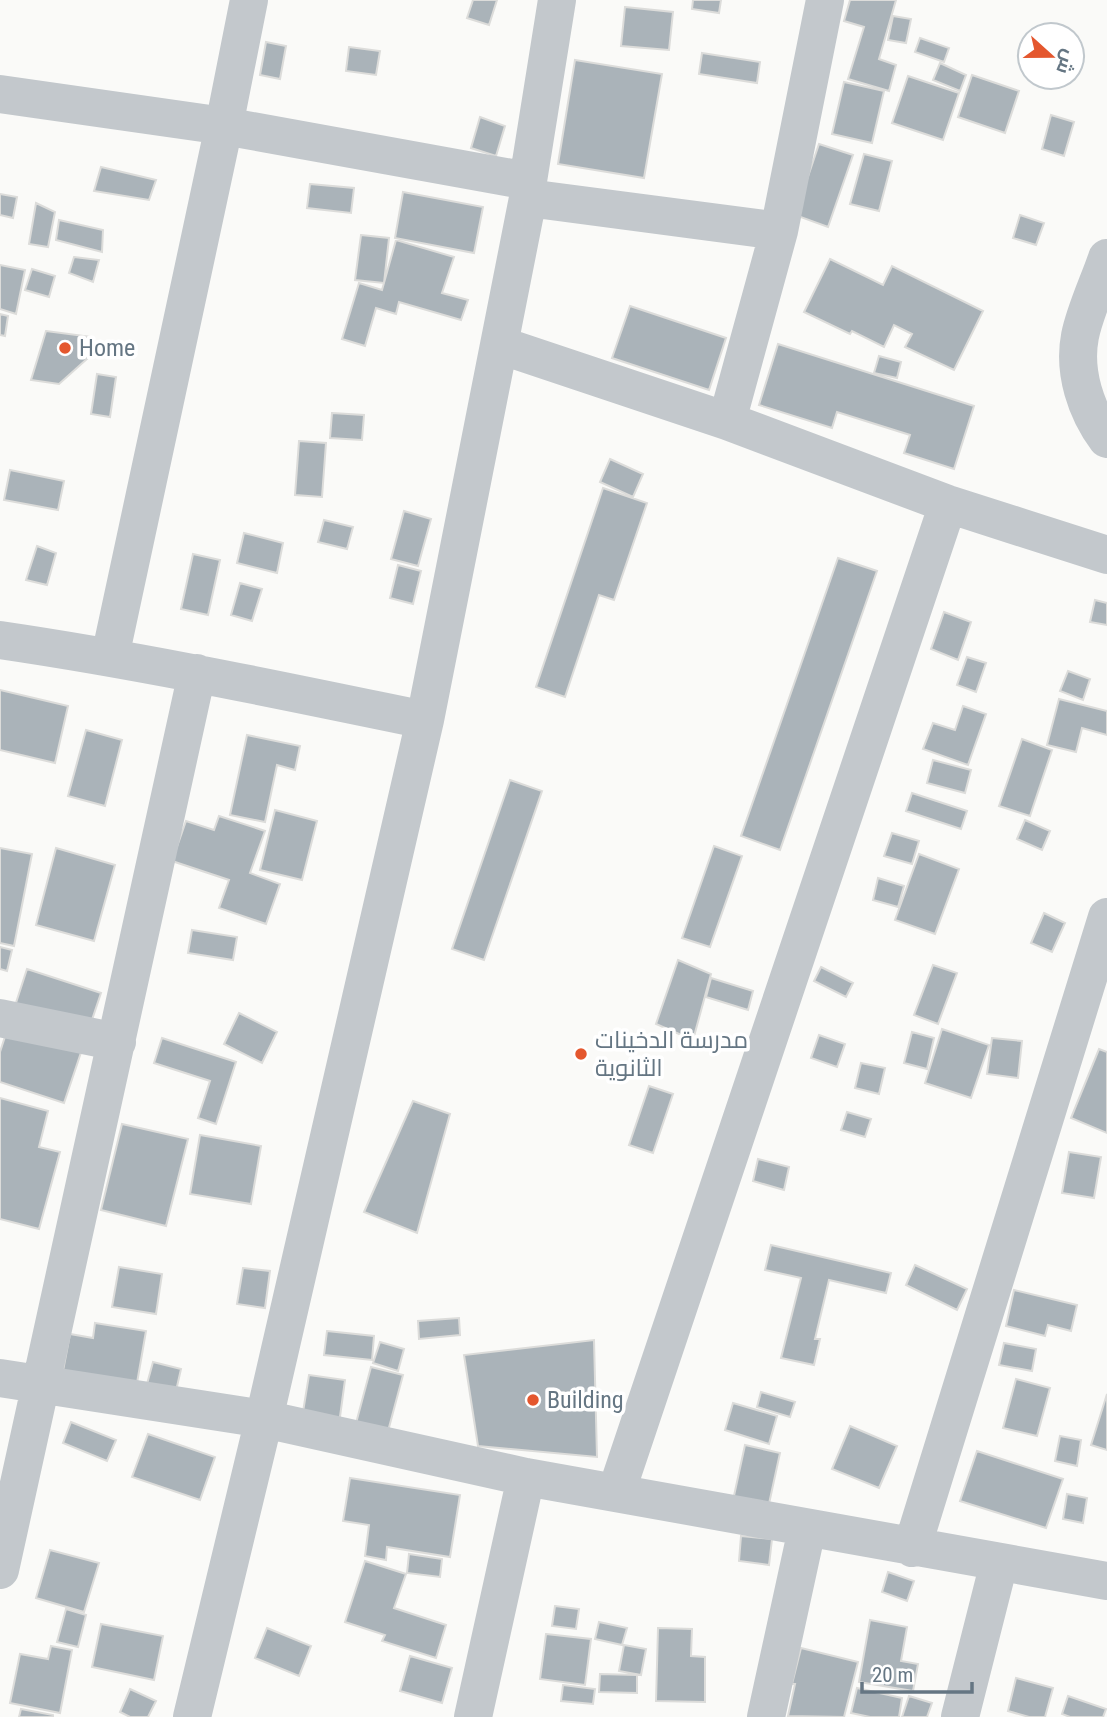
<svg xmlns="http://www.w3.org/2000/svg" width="1107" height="1717" font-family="'Roboto Condensed',Cairo,sans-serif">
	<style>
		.building { fill: #aab3b9; stroke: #dcdcda; stroke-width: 2 }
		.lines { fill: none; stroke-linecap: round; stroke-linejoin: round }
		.minor { stroke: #c3c8cc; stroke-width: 38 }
		.poi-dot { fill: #e4572e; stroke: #fff; stroke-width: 2.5 }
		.labels { text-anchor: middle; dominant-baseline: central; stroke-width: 7; stroke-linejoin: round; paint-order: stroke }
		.poi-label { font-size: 24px; fill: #657683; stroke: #fff; text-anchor: start }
	</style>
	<rect width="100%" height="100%" fill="#fafaf8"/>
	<!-- building -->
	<path class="building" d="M 473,0 L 497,0 L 489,25 L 467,18 Z
		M 693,0 L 721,0 L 719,13 L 692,9 Z
		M 850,0 L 896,0 L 879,59 L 896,65 L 889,91 L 848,79 L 864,27 L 844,21 Z
		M 625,7 L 673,12 L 669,50 L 621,46 Z
		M 893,16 L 911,19 L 906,43 L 888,40 Z
		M 920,38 L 949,48 L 944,62 L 915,52 Z
		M 266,42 L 286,46 L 280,79 L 260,75 Z
		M 349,47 L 380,51 L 376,75 L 346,71 Z
		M 702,53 L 760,62 L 757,83 L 699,74 Z
		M 575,60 L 662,74 L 644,178 L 558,164 Z
		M 940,63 L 966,75 L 960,91 L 933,80 Z
		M 972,75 L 1019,91 L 1005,133 L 958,117 Z
		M 908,76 L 959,93 L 943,140 L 892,123 Z
		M 844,82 L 884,91 L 872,143 L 832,134 Z
		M 1051,115 L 1074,122 L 1064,156 L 1042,149 Z
		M 480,117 L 505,126 L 496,156 L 471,148 Z
		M 819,144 L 853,155 L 828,227 L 795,215 Z
		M 864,154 L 892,161 L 879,211 L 850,204 Z
		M 101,167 L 156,180 L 149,200 L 94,191 Z
		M 310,184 L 354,188 L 351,213 L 307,208 Z
		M 403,192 L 483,207 L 474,253 L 395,238 Z
		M 0,194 L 17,197 L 13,218 L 0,215 Z
		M 36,203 L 55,212 L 48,247 L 29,244 Z
		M 1020,215 L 1044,223 L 1036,245 L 1013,238 Z
		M 59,220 L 103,230 L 102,252 L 56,240 Z
		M 361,235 L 389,238 L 384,283 L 355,280 Z
		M 396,240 L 454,257 L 442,293 L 468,300 L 461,320 L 399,302 L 396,314 L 376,308 L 365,346 L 342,339 L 359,283 L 382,290 Z
		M 74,257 L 99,260 L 93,282 L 69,273 Z
		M 830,259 L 883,285 L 892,266 L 983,311 L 954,370 L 905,347 L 912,334 L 894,325 L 884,347 L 852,331 L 850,334 L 804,312 Z
		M 0,265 L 25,270 L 16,314 L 0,309 Z
		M 32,269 L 55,276 L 49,297 L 25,290 Z
		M 630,306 L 726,338 L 709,390 L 612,358 Z
		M 0,314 L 8,316 L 5,336 L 0,335 Z
		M 46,331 L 92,337 L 88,358 L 59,384 L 31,380 Z
		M 778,344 L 974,406 L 954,469 L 904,453 L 910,435 L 837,412 L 832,428 L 759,405 Z
		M 879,356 L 901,362 L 897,378 L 874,373 Z
		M 97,374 L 116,377 L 110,417 L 91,414 Z
		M 332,413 L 364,415 L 362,440 L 330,438 Z
		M 299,441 L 326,443 L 322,497 L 295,495 Z
		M 610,459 L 643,474 L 633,497 L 600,482 Z
		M 10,470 L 64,481 L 58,510 L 4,500 Z
		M 603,488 L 647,503 L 614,600 L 599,595 L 565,697 L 536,687 Z
		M 404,511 L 431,519 L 418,566 L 391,559 Z
		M 324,520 L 353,527 L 347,549 L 318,542 Z
		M 244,533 L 283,543 L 277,573 L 237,563 Z
		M 37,546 L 56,553 L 47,585 L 26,580 Z
		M 193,554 L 220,560 L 208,615 L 181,609 Z
		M 838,558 L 877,571 L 780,850 L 741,836 Z
		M 398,565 L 421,571 L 413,604 L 390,598 Z
		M 240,583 L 262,589 L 252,621 L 231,615 Z
		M 1095,600 L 1107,603 L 1107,625 L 1090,622 Z
		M 944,612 L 971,622 L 958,660 L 931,649 Z
		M 967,657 L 986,663 L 976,692 L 957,685 Z
		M 1068,671 L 1090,679 L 1083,700 L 1060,691 Z
		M 0,690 L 68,706 L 55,763 L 0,750 Z
		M 1059,699 L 1107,711 L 1107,735 L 1082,728 L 1076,752 L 1047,745 Z
		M 963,706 L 986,714 L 968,765 L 923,749 L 933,723 L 955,730 Z
		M 86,730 L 122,740 L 105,806 L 68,796 Z
		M 247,735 L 300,746 L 295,770 L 277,765 L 265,822 L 230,815 Z
		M 1022,739 L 1052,750 L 1030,816 L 999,806 Z
		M 933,760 L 971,770 L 965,793 L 927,783 Z
		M 510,780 L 542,791 L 484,960 L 452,949 Z
		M 912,793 L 967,811 L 961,829 L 906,811 Z
		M 275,810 L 317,821 L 302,880 L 260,870 Z
		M 219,816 L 265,831 L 250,873 L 280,884 L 266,924 L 219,908 L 229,880 L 172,861 L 186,821 L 214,830 Z
		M 1025,820 L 1050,831 L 1042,850 L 1017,839 Z
		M 892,833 L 919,841 L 912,864 L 884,856 Z
		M 714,846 L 742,856 L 710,947 L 682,938 Z
		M 0,848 L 32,854 L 14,946 L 0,943 Z
		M 56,848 L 115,865 L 94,941 L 36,925 Z
		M 919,854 L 959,869 L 935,934 L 895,920 Z
		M 878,878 L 904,886 L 898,907 L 873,900 Z
		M 1044,913 L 1065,923 L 1052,952 L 1031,943 Z
		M 192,930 L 237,937 L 233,960 L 188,953 Z
		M 0,947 L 12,950 L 7,971 L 0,969 Z
		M 678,960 L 711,974 L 693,1040 L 656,1024 Z
		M 933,965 L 957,973 L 938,1024 L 914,1015 Z
		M 821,967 L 853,983 L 846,997 L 814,981 Z
		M 27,969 L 101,993 L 64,1103 L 0,1082 L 0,1052 Z
		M 711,978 L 753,991 L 748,1010 L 706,997 Z
		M 239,1013 L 277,1032 L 262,1063 L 224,1044 Z
		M 942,1029 L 989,1045 L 971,1098 L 925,1083 Z
		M 912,1032 L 934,1038 L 927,1069 L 904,1063 Z
		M 819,1035 L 845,1044 L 837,1067 L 811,1058 Z
		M 162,1038 L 236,1062 L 216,1124 L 198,1118 L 210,1081 L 154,1063 Z
		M 992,1038 L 1022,1041 L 1018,1078 L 987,1074 Z
		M 1099,1049 L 1107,1052 L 1107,1133 L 1071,1118 Z
		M 861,1063 L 885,1068 L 879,1094 L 855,1088 Z
		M 649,1086 L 673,1094 L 653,1153 L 629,1145 Z
		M 0,1098 L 48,1111 L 39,1147 L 60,1152 L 39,1229 L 0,1219 Z
		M 413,1101 L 450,1114 L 417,1233 L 364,1212 Z
		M 847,1112 L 871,1119 L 865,1137 L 841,1130 Z
		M 122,1124 L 188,1139 L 166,1226 L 101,1210 Z
		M 200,1135 L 261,1146 L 251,1204 L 190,1194 Z
		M 1069,1152 L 1101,1157 L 1094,1198 L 1062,1193 Z
		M 758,1159 L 789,1167 L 784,1190 L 753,1181 Z
		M 771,1245 L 891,1273 L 886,1293 L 829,1280 L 815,1339 L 820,1339 L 814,1365 L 781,1358 L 801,1278 L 765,1270 Z
		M 915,1265 L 967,1289 L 957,1310 L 906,1285 Z
		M 119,1267 L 162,1274 L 156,1314 L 112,1307 Z
		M 243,1268 L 270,1271 L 265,1308 L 237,1304 Z
		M 1014,1290 L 1077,1305 L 1071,1331 L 1048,1325 L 1045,1336 L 1006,1326 Z
		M 459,1318 L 460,1335 L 419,1339 L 418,1321 Z
		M 95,1323 L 146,1331 L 137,1383 L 63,1371 L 70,1334 L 93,1338 Z
		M 327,1331 L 374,1336 L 372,1360 L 324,1355 Z
		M 594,1340 L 597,1457 L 478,1446 L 464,1355 Z
		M 380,1342 L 404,1349 L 398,1371 L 373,1363 Z
		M 1004,1343 L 1036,1349 L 1032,1371 L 999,1365 Z
		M 153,1362 L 181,1369 L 176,1391 L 147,1384 Z
		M 371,1367 L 403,1375 L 387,1435 L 355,1427 Z
		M 309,1375 L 345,1380 L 339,1424 L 302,1418 Z
		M 1016,1379 L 1050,1388 L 1037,1436 L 1003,1428 Z
		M 761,1392 L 795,1402 L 790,1417 L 757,1407 Z
		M 1107,1394 L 1107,1450 L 1091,1445 Z
		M 733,1403 L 777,1416 L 769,1444 L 725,1430 Z
		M 71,1422 L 116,1440 L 107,1461 L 63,1443 Z
		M 850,1426 L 897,1446 L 879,1488 L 832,1469 Z
		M 148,1434 L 215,1457 L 200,1500 L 132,1477 Z
		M 1060,1436 L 1081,1440 L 1077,1466 L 1055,1461 Z
		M 745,1445 L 780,1453 L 767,1513 L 732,1505 Z
		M 977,1451 L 1063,1479 L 1046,1528 L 960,1501 Z
		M 350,1478 L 460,1495 L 450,1557 L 387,1547 L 386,1560 L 365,1556 L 369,1525 L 343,1521 Z
		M 1067,1494 L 1087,1498 L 1083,1523 L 1063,1519 Z
		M 741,1536 L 772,1539 L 769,1565 L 739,1561 Z
		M 50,1550 L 99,1563 L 84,1612 L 36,1598 Z
		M 409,1554 L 442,1559 L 440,1577 L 407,1573 Z
		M 365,1561 L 406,1574 L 394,1608 L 446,1625 L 436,1658 L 382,1641 L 385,1635 L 345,1622 Z
		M 888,1572 L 914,1581 L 907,1601 L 882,1592 Z
		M 555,1606 L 579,1609 L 576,1629 L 552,1626 Z
		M 66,1609 L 86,1615 L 78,1647 L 57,1642 Z
		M 870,1620 L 907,1627 L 901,1661 L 918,1664 L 913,1691 L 859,1682 Z
		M 599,1622 L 627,1628 L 622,1645 L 595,1639 Z
		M 101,1624 L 163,1636 L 154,1680 L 92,1667 Z
		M 267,1628 L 311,1646 L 299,1676 L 255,1658 Z
		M 658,1628 L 692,1629 L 691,1656 L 705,1657 L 705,1702 L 656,1701 Z
		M 546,1634 L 591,1639 L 585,1685 L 540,1679 Z
		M 624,1645 L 646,1649 L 641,1675 L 619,1671 Z
		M 51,1646 L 72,1650 L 60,1713 L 10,1703 L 20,1654 L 48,1659 Z
		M 801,1648 L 858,1662 L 844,1717 L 788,1716 L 795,1684 L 792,1684 Z
		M 410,1656 L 452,1668 L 442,1703 L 400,1691 Z
		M 600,1674 L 637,1675 L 637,1693 L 599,1692 Z
		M 1016,1678 L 1053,1688 L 1045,1717 L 1029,1717 L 1008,1711 Z
		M 563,1685 L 595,1689 L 593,1704 L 561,1701 Z
		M 857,1688 L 902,1698 L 899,1717 L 870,1717 L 851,1713 Z
		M 130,1689 L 156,1701 L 148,1717 L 130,1717 L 120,1712 Z
		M 909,1696 L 932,1703 L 927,1717 L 902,1717 Z
		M 1068,1696 L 1106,1709 L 1103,1717 L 1070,1717 L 1062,1714 Z
		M 21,1709 L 53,1715 L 53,1717 L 19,1717 Z"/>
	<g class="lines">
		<!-- minor -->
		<path class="minor" d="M 0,94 L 224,126 L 528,181
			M 528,198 L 779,231
			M 1107,258 C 1099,282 1085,311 1080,336 C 1073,372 1086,411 1107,439
			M 500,345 L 727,421 L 948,504 L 1107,555
			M 727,421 L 779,231 L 825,0
			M 0,640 C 143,661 284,691 425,720
			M 110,657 L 224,126 L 249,0
			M 0,1018 L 117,1042
			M 0,1378 L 264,1419 L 526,1477 L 1107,1581
			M 616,1493 L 948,504
			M 912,1548 L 1107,917
			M 0,1570 L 197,673
			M 192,1717 L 264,1419 L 425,720 L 528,198 L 528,181 L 557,0
			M 473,1717 L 526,1477
			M 766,1717 L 807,1529
			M 960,1717 L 999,1563"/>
	</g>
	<!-- markers -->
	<g class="poi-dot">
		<circle cx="65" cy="348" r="7"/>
		<circle cx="581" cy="1054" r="7"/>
		<circle cx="533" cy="1400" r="7"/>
	</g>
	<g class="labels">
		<!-- poi labels -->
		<g class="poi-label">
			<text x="79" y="348">Home</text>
			<text x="595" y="1040">مدرسة الدخينات<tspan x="595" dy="28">الثانوية</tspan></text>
			<text x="547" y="1400">Building</text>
		</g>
	</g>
	<!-- north arrow -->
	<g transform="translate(1051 56) rotate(111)"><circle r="33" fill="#ffffff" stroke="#c1c8cd" stroke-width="2"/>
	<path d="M0-5L12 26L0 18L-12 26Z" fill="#e4572e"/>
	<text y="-10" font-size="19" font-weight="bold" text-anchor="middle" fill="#657683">ش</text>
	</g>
	<!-- scale -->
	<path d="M862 1682v10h110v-10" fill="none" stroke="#657683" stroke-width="3.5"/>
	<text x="872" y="1682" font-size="21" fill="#657683" stroke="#ffffff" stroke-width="5" paint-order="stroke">20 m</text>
</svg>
